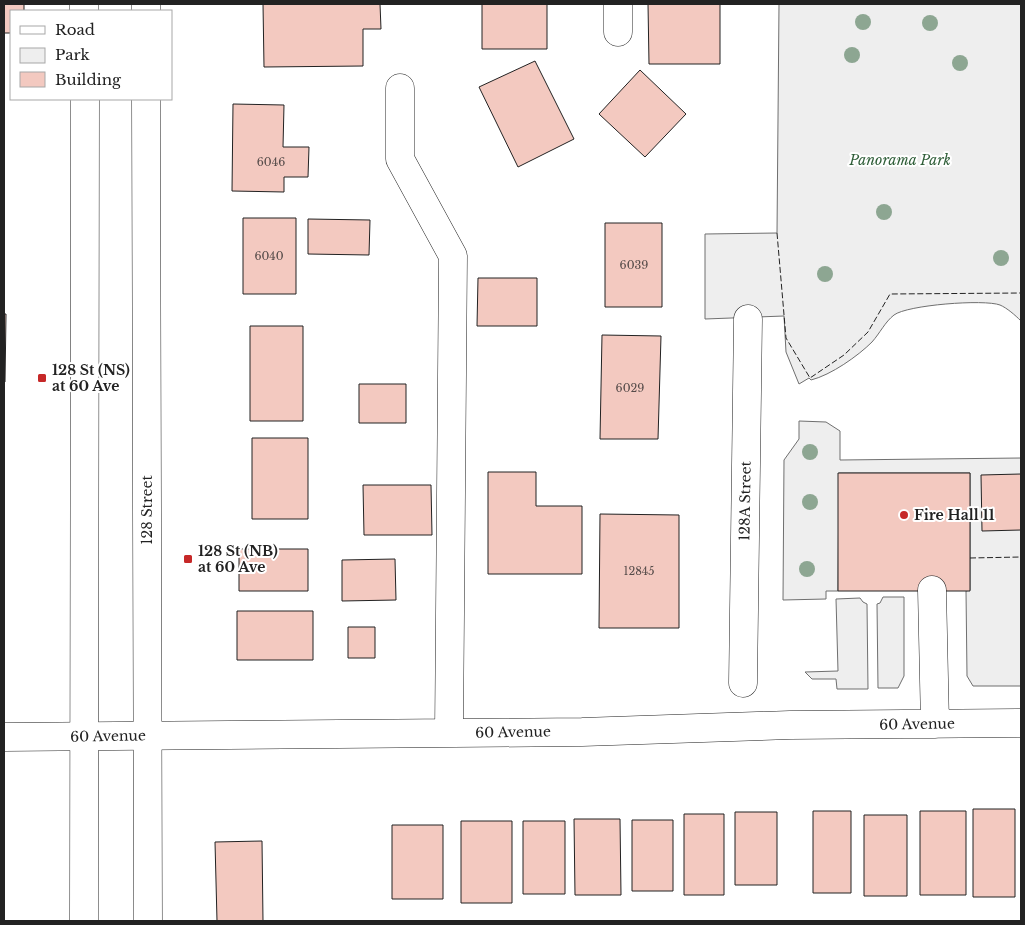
<svg xmlns="http://www.w3.org/2000/svg" width="1025" height="925" font-family="'Libre Baskerville',serif">
	<style>
		.green { fill: #eee; stroke: #6f6f6f }
		.building { fill: #f3c9c0; stroke: #222 }
		.lines { fill: none; stroke-linecap: round; stroke-linejoin: round }
		.minor-casing { stroke: #222; stroke-width: 29 }
		.major-casing { stroke: #222; stroke-width: 29 }
		.minor { stroke: #fff; stroke-width: 28 }
		.major { stroke: #fff; stroke-width: 28 }
		.fence { stroke: #222; stroke-width: 1; stroke-dasharray: 6 2.5; stroke-linecap: butt }
		.tree { fill: #8da692 }
		.poi-dot { fill: #c62828; stroke: #fff; stroke-width: 2 }
		.labels { text-anchor: middle; dominant-baseline: central; stroke-width: 4; stroke-linejoin: round; paint-order: stroke }
		.number-label { font-size: 11px; fill: #564c4a }
		.park-label { font-size: 14px; font-style: italic; fill: #2f5e38; stroke: #fff }
		.poi-label { font-size: 14px; font-weight: bold; fill: #222; stroke: #fff; text-anchor: start }
		.street-label { font-size: 14px; fill: #222; stroke: #fff }
	</style>
	<rect width="100%" height="100%" fill="#fff"/>
	<!-- green -->
	<path class="green" d="M 779,4 L 1021,4 L 1021,321 C 1015,315 1007,308 1000,305 C 984,299 907,305 894,315 C 885,322 880,333 872,342 C 858,356 831,375 811,380 L 809,378 L 799,384 L 786,352 L 784,316 L 705,319 L 705,234 L 777,233 Z
		M 799,421 L 826,422 L 840,431 L 840,460 L 1021,458 L 1021,686 L 973,686 L 967,676 L 966,591 L 970,590 L 970,473 L 839,473 L 838,591 L 826,591 L 826,599 L 783,600 L 784,460 L 799,439 Z
		M 883,597 L 904,597 L 904,676 L 898,688 L 878,688 L 877,604 L 880,603 Z
		M 860,598 L 863,602 L 867,604 L 868,689 L 837,689 L 836,679 L 812,679 L 805,672 L 838,671 L 836,599 Z"/>
	<!-- building -->
	<path class="building" d="M 4,4 L 24,4 L 24,11 L 11,11 L 11,33 L 4,33 Z
		M 263,4 L 380,4 L 381,29 L 363,29 L 363,66 L 264,67 Z
		M 482,4 L 547,4 L 547,49 L 482,49 Z
		M 648,4 L 720,4 L 720,64 L 649,64 Z
		M 535,61 L 574,139 L 518,167 L 479,87 Z
		M 640,70 L 686,114 L 645,157 L 599,114 Z
		M 233,104 L 284,105 L 283,147 L 309,147 L 308,177 L 284,177 L 284,192 L 232,191 Z
		M 243,218 L 296,218 L 296,294 L 243,294 Z
		M 308,219 L 370,220 L 369,255 L 308,254 Z
		M 605,223 L 662,223 L 662,307 L 605,307 Z
		M 478,278 L 537,278 L 537,326 L 477,326 Z
		M 4,314 L 6,314 L 5,382 L 4,382 Z
		M 250,326 L 303,326 L 303,421 L 250,421 Z
		M 602,335 L 661,336 L 658,439 L 600,439 Z
		M 359,384 L 406,384 L 406,423 L 359,423 Z
		M 252,438 L 308,438 L 308,519 L 252,519 Z
		M 488,472 L 536,472 L 536,506 L 582,506 L 582,574 L 488,574 Z
		M 838,473 L 970,473 L 970,591 L 838,591 Z
		M 1021,474 L 1021,530 L 982,531 L 981,475 Z
		M 363,485 L 431,485 L 432,535 L 364,535 Z
		M 600,514 L 679,515 L 679,628 L 599,628 Z
		M 239,549 L 308,549 L 308,591 L 239,591 Z
		M 395,559 L 396,600 L 342,601 L 342,560 Z
		M 237,611 L 313,611 L 313,660 L 237,660 Z
		M 348,627 L 375,627 L 375,658 L 348,658 Z
		M 973,809 L 1015,809 L 1015,897 L 973,897 Z
		M 813,811 L 851,811 L 851,893 L 813,893 Z
		M 920,811 L 966,811 L 966,895 L 920,895 Z
		M 735,812 L 777,812 L 777,885 L 735,885 Z
		M 684,814 L 724,814 L 724,895 L 684,895 Z
		M 864,815 L 907,815 L 907,896 L 864,896 Z
		M 574,819 L 620,819 L 621,895 L 575,895 Z
		M 632,820 L 673,820 L 673,891 L 632,891 Z
		M 461,821 L 512,821 L 512,903 L 461,903 Z
		M 523,821 L 565,821 L 565,894 L 523,894 Z
		M 392,825 L 443,825 L 443,899 L 392,899 Z
		M 262,841 L 263,921 L 217,921 L 215,842 Z"/>
	<g class="lines">
		<defs>
			<path id="minor" d="M 618,32 L 618,4
				M 400,88 L 400,159 L 453,256 L 449,733
				M 932,590 L 935,724
				M 743,683 L 748,319
				M 4,737 L 582,732 L 790,725 L 1021,723"/>
			<path id="major" d="M 84,4 L 84,11
				M 146,11 L 146,4
				M 146,99 L 148,921
				M 84,921 L 85,99"/>
		</defs>
		<!-- minor casing -->
		<use href="#minor" class="minor-casing"/>
		<!-- major casing -->
		<use href="#major" class="major-casing"/>
		<!-- minor -->
		<use href="#minor" class="minor"/>
		<!-- major -->
		<use href="#major" class="major"/>
		<!-- fence -->
		<path class="fence" d="M 777,233 L 786,338 L 810,378 L 844,355 L 868,332 L 890,294 L 1021,293
			M 970,558 L 1021,557"/>
	</g>
	<!-- trees -->
	<g class="tree">
		<circle cx="863" cy="22" r="8"/>
		<circle cx="930" cy="23" r="8"/>
		<circle cx="852" cy="55" r="8"/>
		<circle cx="960" cy="63" r="8"/>
		<circle cx="884" cy="212" r="8"/>
		<circle cx="1001" cy="258" r="8"/>
		<circle cx="825" cy="274" r="8"/>
		<circle cx="810" cy="452" r="8"/>
		<circle cx="810" cy="502" r="8"/>
		<circle cx="807" cy="569" r="8"/>
	</g>
	<!-- markers -->
	<g class="poi-dot">
		<rect x="37" y="373" width="10" height="10" rx="2.5"/>
		<circle cx="904" cy="515" r="5"/>
		<rect x="183" y="554" width="10" height="10" rx="2.5"/>
	</g>
	<g class="labels">
		<!-- number labels -->
		<g class="number-label">
			<text x="271" y="162">6046</text>
			<text x="269" y="256">6040</text>
			<text x="634" y="265">6039</text>
			<text x="630" y="388">6029</text>
			<text x="639" y="571">12845</text>
		</g>
		<!-- park labels -->
		<g class="park-label">
			<text x="900" y="160">Panorama Park</text>
		</g>
		<!-- poi labels -->
		<g class="poi-label">
			<text x="52" y="370">128 St (NS)<tspan x="52" dy="16">at 60 Ave</tspan></text>
			<text x="914" y="515">Fire Hall 11</text>
			<text x="198" y="551">128 St (NB)<tspan x="198" dy="16">at 60 Ave</tspan></text>
		</g>
		<!-- street labels -->
		<g class="street-label">
			<text transform="translate(745 501) rotate(-89)">128A Street</text>
			<text transform="translate(147 510) rotate(-90)">128 Street</text>
			<text transform="translate(917 724) rotate(-1)">60 Avenue</text>
			<text transform="translate(513 732) rotate(-1)">60 Avenue</text>
			<text transform="translate(108 736) rotate(-1)">60 Avenue</text>
		</g>
	</g>
	<!-- border -->
	<rect width="1025" height="925" fill="none" stroke="#222222" stroke-width="10"/>
	<!-- legend -->
	<rect x="10" y="10" width="162" height="90" fill="#ffffff" stroke="#a7a7a7"/>
	<rect x="20" y="26" width="25" height="8" fill="#ffffff" stroke="#a7a7a7"/>
	<text x="55" y="35" font-size="15" fill="#222222">Road</text>
	<rect x="20" y="48" width="25" height="15" fill="#eeeeee" stroke="#a7a7a7"/>
	<text x="55" y="60" font-size="15" fill="#222222">Park</text>
	<rect x="20" y="72" width="25" height="15" fill="#f3c9c0" stroke="#a7a7a7"/>
	<text x="55" y="85" font-size="15" fill="#222222">Building</text>
</svg>
